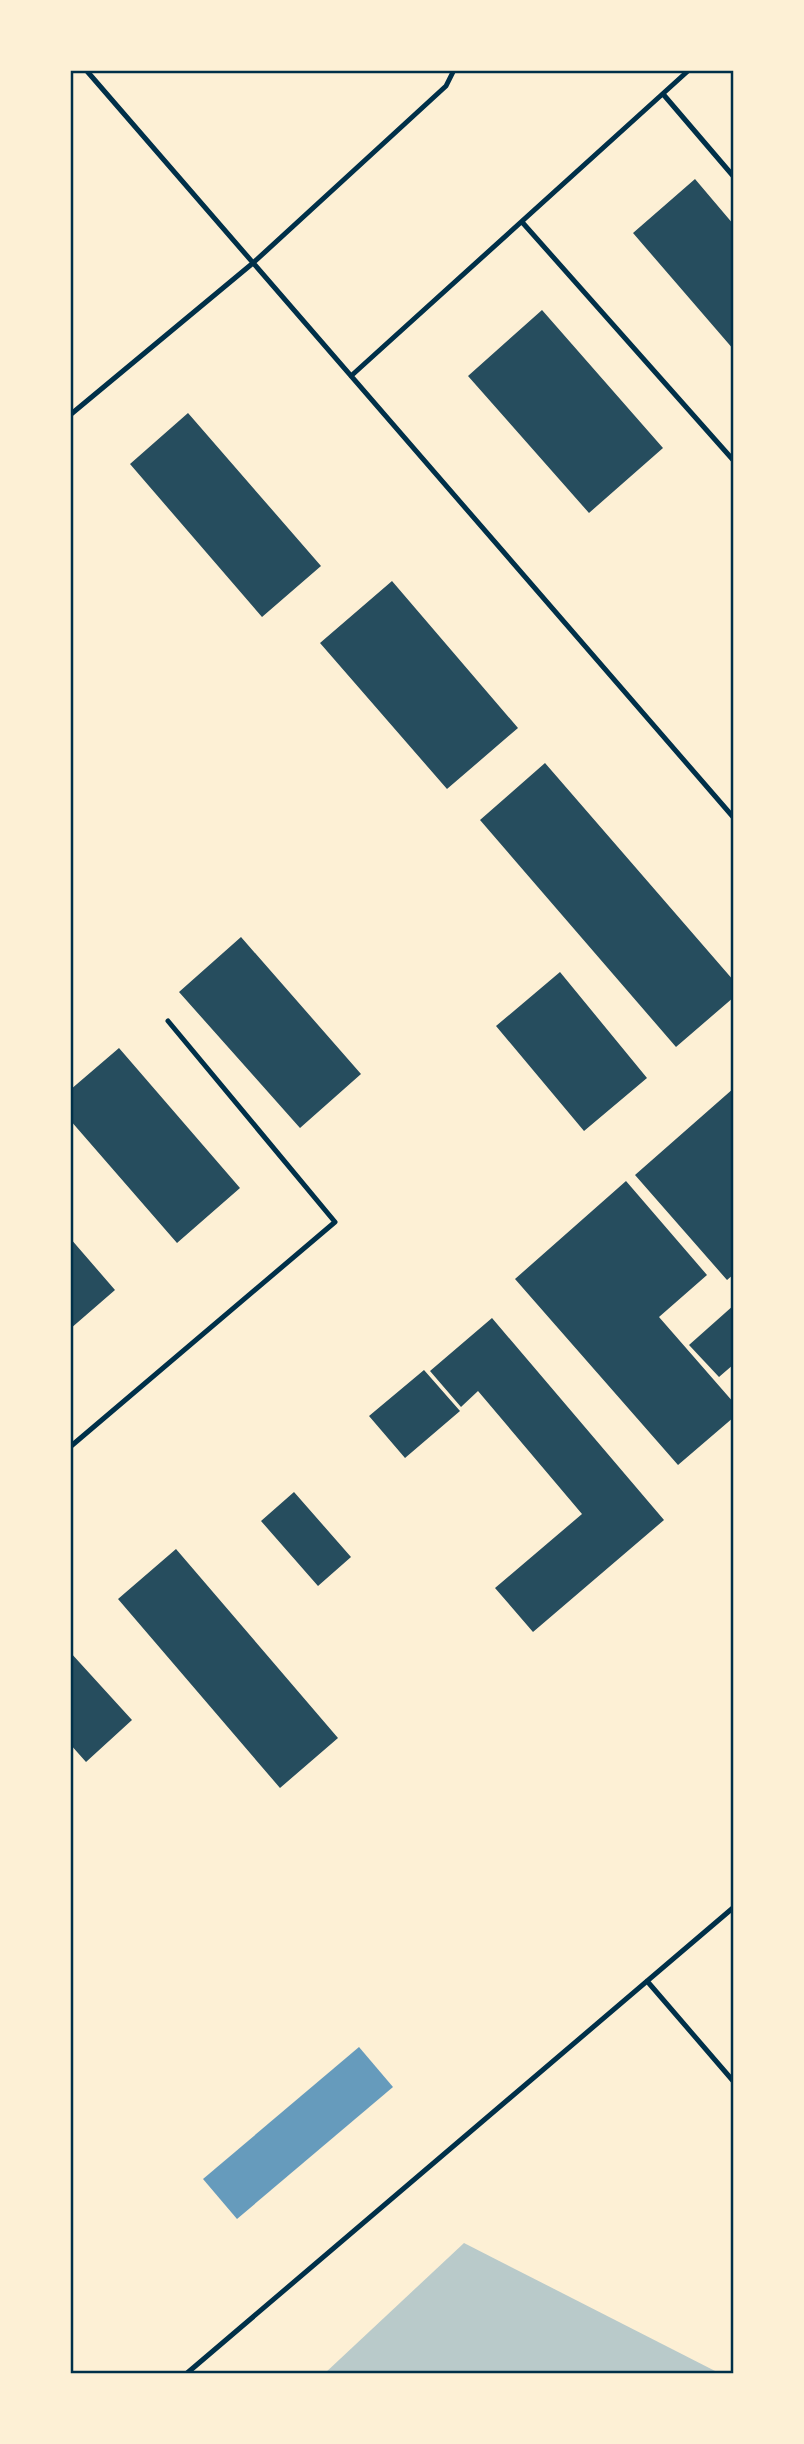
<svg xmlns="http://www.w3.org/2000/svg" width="804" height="2444" font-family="'Exo 2',sans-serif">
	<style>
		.green { fill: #b9caca }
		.water { fill: #669bbc }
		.building { fill: #264d5e }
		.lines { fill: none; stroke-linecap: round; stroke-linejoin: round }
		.service { stroke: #003049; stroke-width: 5 }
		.neatline { fill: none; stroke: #003049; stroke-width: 2.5 }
	</style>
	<rect width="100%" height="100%" fill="#fdf0d5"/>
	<!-- green -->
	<path class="green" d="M 464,2243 L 721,2374 L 324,2374 Z"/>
	<!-- water -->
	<path class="water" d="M 359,2047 L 393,2087 L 237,2219 L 203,2179 Z"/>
	<!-- building -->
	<path class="building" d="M 695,179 L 734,225 L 734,350 L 633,233 Z
		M 542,310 L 663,448 L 589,513 L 468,376 Z
		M 188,413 L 321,566 L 262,617 L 130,464 Z
		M 392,581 L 518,728 L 447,789 L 320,643 Z
		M 545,763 L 734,981 L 734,997 L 676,1047 L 480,820 Z
		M 241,937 L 361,1074 L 300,1128 L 179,992 Z
		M 560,972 L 647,1078 L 584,1131 L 496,1026 Z
		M 119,1048 L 240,1188 L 177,1243 L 70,1120 L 70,1090 Z
		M 734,1088 L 734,1274 L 727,1280 L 635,1175 Z
		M 626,1181 L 707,1275 L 659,1317 L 734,1403 L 734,1417 L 678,1465 L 515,1279 Z
		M 70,1238 L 115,1290 L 70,1329 Z
		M 734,1305 L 734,1364 L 719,1377 L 689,1345 Z
		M 492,1318 L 664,1520 L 533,1632 L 495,1588 L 582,1514 L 478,1391 L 461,1407 L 430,1371 Z
		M 424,1370 L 460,1411 L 405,1458 L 369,1416 Z
		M 294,1492 L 351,1557 L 318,1586 L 261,1521 Z
		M 176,1549 L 338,1738 L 280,1788 L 118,1599 Z
		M 70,1652 L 132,1720 L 86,1762 L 70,1744 Z"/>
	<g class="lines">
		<!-- service -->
		<path class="service" d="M 86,70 L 734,818
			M 663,94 L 734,177
			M 522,222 L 734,461
			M 351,376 L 689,70
			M 70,415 L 253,263 L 446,86 L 454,70
			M 70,1447 L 335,1222 L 168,1021
			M 647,1981 L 734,2082
			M 186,2374 L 734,1907"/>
	</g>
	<!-- border -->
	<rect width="804" height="2444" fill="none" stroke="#fdf0d5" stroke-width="144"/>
	<rect x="72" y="72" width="660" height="2300" class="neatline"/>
</svg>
